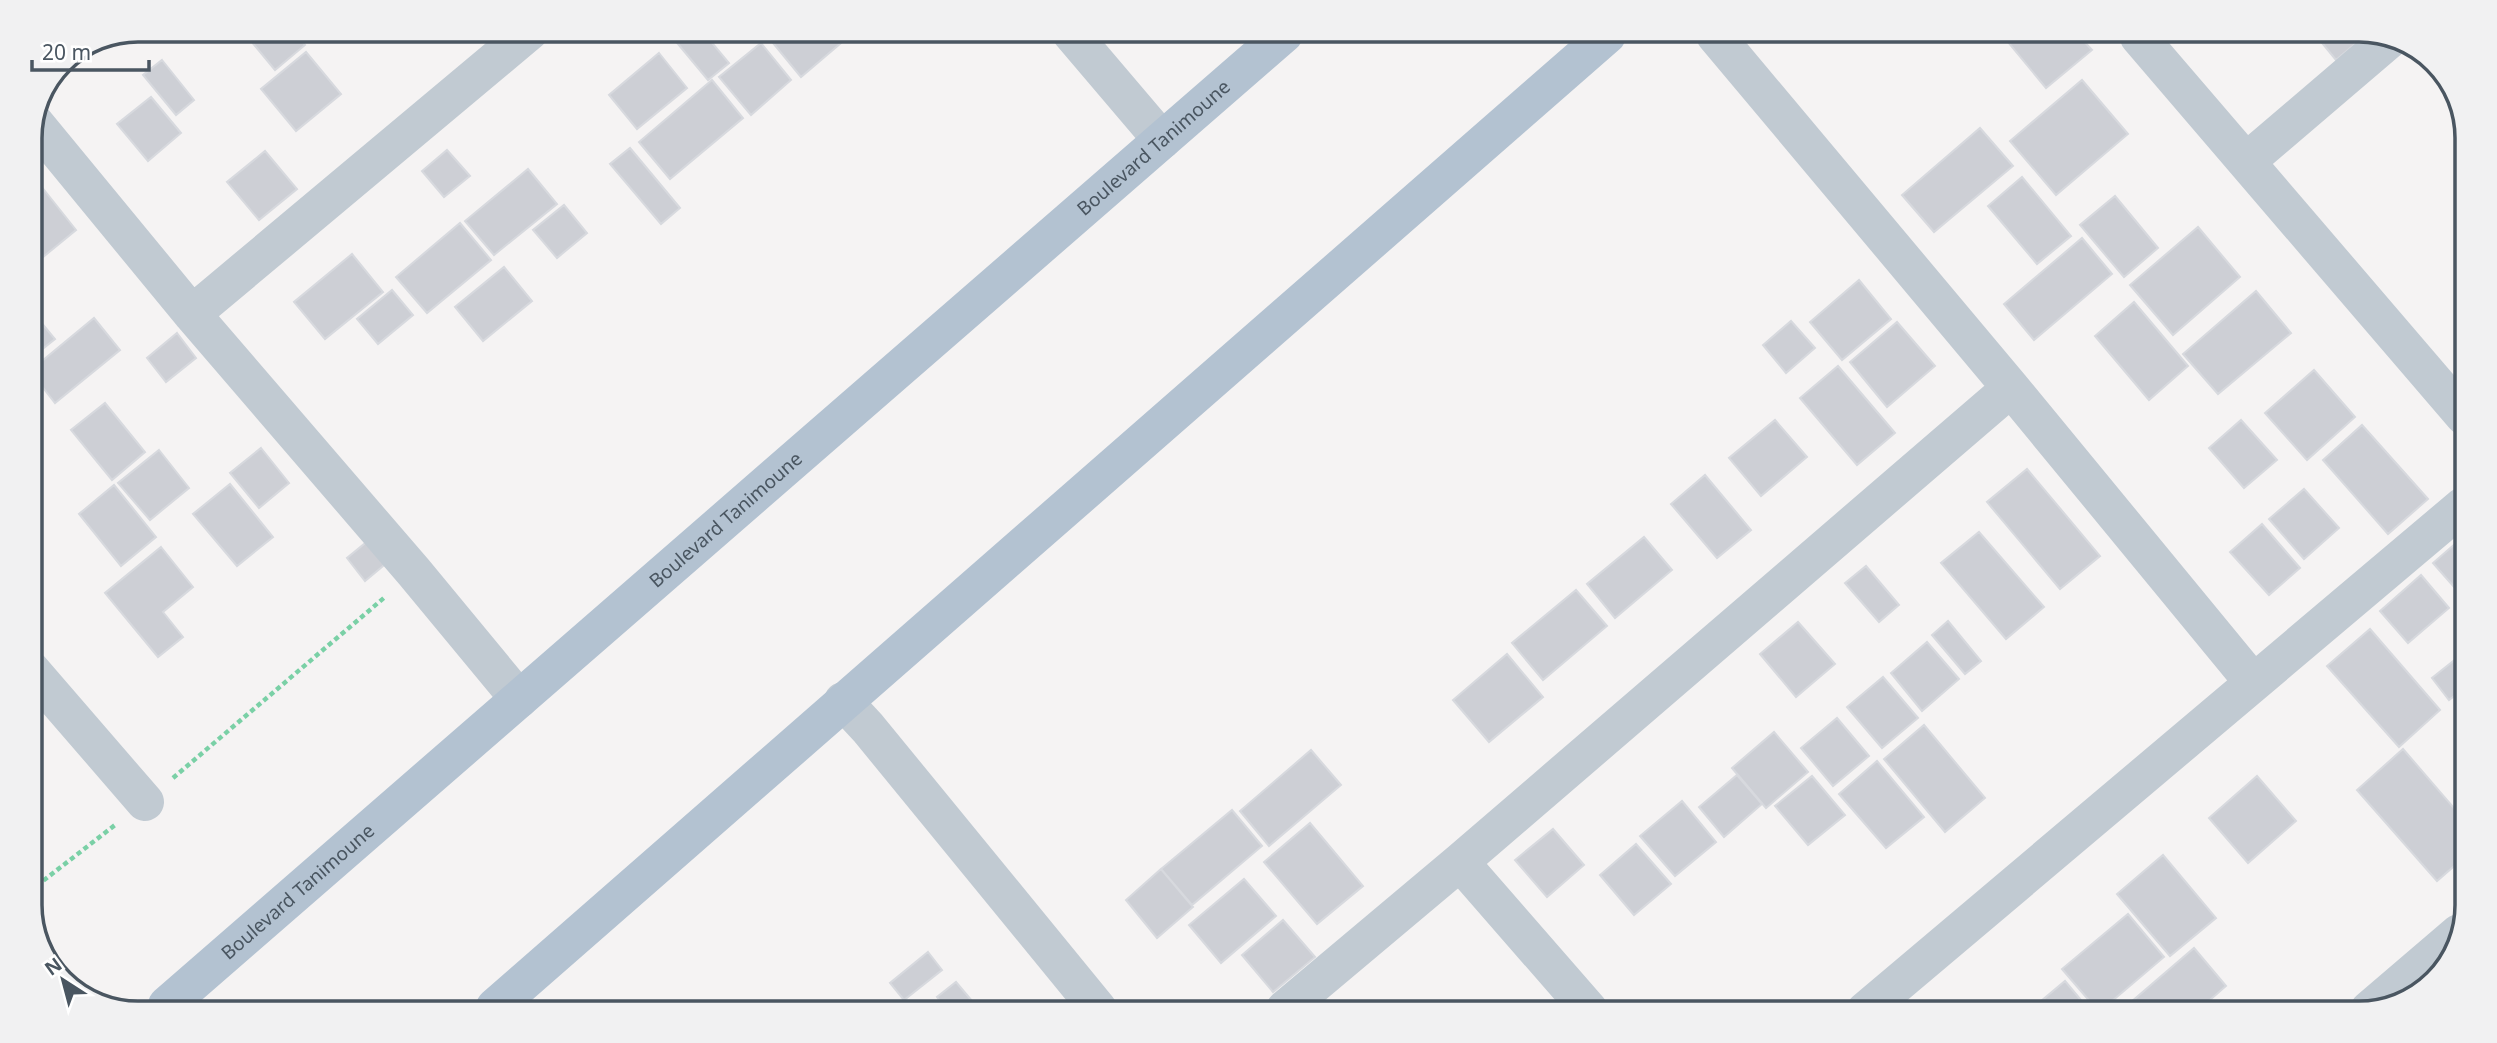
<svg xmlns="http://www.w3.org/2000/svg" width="2497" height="1043" font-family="'Noto Sans',sans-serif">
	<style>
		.building { fill: #cdcfd5; stroke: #d7d9de; stroke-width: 2 }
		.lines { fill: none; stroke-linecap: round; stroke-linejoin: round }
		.path { stroke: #7ad0a6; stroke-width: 4.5; stroke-dasharray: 5 3.5; stroke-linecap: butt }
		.minor { stroke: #c1cad2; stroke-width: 38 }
		.tertiary { stroke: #c1cad2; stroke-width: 38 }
		.primary { stroke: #b3c2d1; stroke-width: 38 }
		.labels { text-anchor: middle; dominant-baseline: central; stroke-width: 5; stroke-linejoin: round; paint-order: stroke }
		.street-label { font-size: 19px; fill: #4a5661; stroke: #fff }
		.rim { fill: none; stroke: #4a5661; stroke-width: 3.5 }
	</style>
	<rect width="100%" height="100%" fill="#f5f3f3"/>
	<!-- building -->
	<path class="building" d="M 252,30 L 292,30 L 305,45 L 275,70 L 246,35 Z
		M 668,32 L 703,32 L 729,63 L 708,80 Z
		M 775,32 L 854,32 L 801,77 L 768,37 Z
		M 889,32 L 906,32 L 896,41 Z
		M 2003,36 L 2080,37 L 2092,50 L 2046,88 Z
		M 2318,38 L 2362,38 L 2336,60 Z
		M 761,43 L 791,80 L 751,115 L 719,77 Z
		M 306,52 L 341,94 L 296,131 L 261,89 Z
		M 659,53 L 687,88 L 637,129 L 609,95 Z
		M 162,60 L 194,100 L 176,115 L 143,75 Z
		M 712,80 L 743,118 L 670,179 L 639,142 Z
		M 2082,80 L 2128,134 L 2056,195 L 2010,141 Z
		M 151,97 L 181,133 L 148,161 L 117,124 Z
		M 1980,128 L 2013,166 L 1934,232 L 1902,195 Z
		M 630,148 L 680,208 L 661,224 L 610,164 Z
		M 447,150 L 470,176 L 444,197 L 422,171 Z
		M 265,151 L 297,189 L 259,220 L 227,182 Z
		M 528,169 L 557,204 L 494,255 L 465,221 Z
		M 2022,177 L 2071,236 L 2037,264 L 1988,206 Z
		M 41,186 L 76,230 L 37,262 L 30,253 L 30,195 Z
		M 2115,196 L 2158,248 L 2124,277 L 2080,225 Z
		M 564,205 L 587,233 L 557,258 L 533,230 Z
		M 460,223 L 491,260 L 427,313 L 396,277 Z
		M 2198,227 L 2240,277 L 2173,335 L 2130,285 Z
		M 2082,238 L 2112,274 L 2034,340 L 2004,304 Z
		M 352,254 L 383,292 L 325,339 L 294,302 Z
		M 504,267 L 532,301 L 483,341 L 455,307 Z
		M 1859,280 L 1891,319 L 1842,360 L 1810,322 Z
		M 392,290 L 413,315 L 378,344 L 357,319 Z
		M 2256,291 L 2291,333 L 2218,394 L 2183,354 Z
		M 2134,302 L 2188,366 L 2149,400 L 2095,336 Z
		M 30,309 L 55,339 L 30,359 Z
		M 94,318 L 120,350 L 55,403 L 30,371 Z
		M 1791,321 L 1815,348 L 1786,373 L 1763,345 Z
		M 1897,322 L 1935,366 L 1887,407 L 1850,362 Z
		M 177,333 L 196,358 L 166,382 L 147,358 Z
		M 1838,366 L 1895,433 L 1857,465 L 1800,398 Z
		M 2314,370 L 2355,417 L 2307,460 L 2265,413 Z
		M 105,403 L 145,452 L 112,480 L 71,430 Z
		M 1775,420 L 1807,457 L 1761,496 L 1729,458 Z
		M 2241,420 L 2277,460 L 2244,488 L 2209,448 Z
		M 2362,425 L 2428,499 L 2388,534 L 2323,460 Z
		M 261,448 L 289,483 L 259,508 L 230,473 Z
		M 159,450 L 189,488 L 150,520 L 118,483 Z
		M 2027,469 L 2100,556 L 2060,589 L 1987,502 Z
		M 1705,475 L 1751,530 L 1717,558 L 1671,504 Z
		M 230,484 L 273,537 L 237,566 L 193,514 Z
		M 114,485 L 156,537 L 121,566 L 79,514 Z
		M 2304,489 L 2339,528 L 2304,559 L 2269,519 Z
		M 2262,524 L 2300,568 L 2269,595 L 2230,552 Z
		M 1979,532 L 2044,607 L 2006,639 L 1941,563 Z
		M 1644,537 L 1672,570 L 1615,618 L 1587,584 Z
		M 2463,537 L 2463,595 L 2462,596 L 2433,563 Z
		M 369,540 L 388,562 L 365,581 L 347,558 Z
		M 161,547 L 193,587 L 163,612 L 183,637 L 158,657 L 105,593 Z
		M 1866,566 L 1899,605 L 1879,622 L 1845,583 Z
		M 2421,575 L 2449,608 L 2408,643 L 2380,611 Z
		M 1576,590 L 1607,626 L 1543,680 L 1512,643 Z
		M 1948,621 L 1981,661 L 1965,674 L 1932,635 Z
		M 1798,622 L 1835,664 L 1796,697 L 1760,654 Z
		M 2370,629 L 2440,710 L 2399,747 L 2327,666 Z
		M 1927,642 L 1959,679 L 1922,711 L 1891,673 Z
		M 1507,654 L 1543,697 L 1489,742 L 1453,700 Z
		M 2462,654 L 2462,690 L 2449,700 L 2432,678 Z
		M 1883,677 L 1918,718 L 1882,748 L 1847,707 Z
		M 1837,718 L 1869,756 L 1833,786 L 1801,748 Z
		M 1924,725 L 1985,798 L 1945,832 L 1884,759 Z
		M 1774,732 L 1808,772 L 1766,808 L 1732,768 Z
		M 2403,749 L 2460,815 L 2460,861 L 2437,881 L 2357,790 Z
		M 1311,750 L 1341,785 L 1269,846 L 1240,811 Z
		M 1877,761 L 1924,817 L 1886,848 L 1839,794 Z
		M 1737,775 L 1762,804 L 1724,837 L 1699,807 Z
		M 1812,776 L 1845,815 L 1808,845 L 1775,806 Z
		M 2257,776 L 2296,821 L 2248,863 L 2209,818 Z
		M 1682,801 L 1716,842 L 1675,876 L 1640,836 Z
		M 1232,810 L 1262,846 L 1192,905 L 1161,869 Z
		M 1310,823 L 1363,886 L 1317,924 L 1264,862 Z
		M 1553,829 L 1584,865 L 1547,897 L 1515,860 Z
		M 1636,844 L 1671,884 L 1634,915 L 1600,875 Z
		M 2163,855 L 2216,918 L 2170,956 L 2117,894 Z
		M 1161,869 L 1193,907 L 1157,938 L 1126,900 Z
		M 1244,879 L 1276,916 L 1221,963 L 1189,925 Z
		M 2128,914 L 2164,957 L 2099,1012 L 2062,969 Z
		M 1283,920 L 1315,957 L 1273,992 L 1242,955 Z
		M 2194,948 L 2226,986 L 2195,1013 L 2137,1012 L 2130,1003 Z
		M 928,952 L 942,970 L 904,1000 L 890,983 Z
		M 2065,981 L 2091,1012 L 2028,1012 Z
		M 956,982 L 978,1008 L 945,1008 L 937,997 Z"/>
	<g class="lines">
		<!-- path -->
		<path class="path" d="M 173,778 L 385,597
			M 30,891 L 115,825"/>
		<!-- minor -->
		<path class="minor" d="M 1071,33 L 1162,140
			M 1715,35 L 2011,388 L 2253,682
			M 2139,37 L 2464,416
			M 34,122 L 192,314 L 414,572 L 519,699
			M 2247,161 L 2391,38
			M 192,314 L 530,31
			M 30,669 L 145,802
			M 1460,862 L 1589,1010
			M 1285,1009 L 1460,862 L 2011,388
			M 2369,1010 L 2459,933
			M 1865,1011 L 2463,506"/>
		<!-- tertiary -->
		<path class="tertiary" d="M 843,701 L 868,728 L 1098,1009"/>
		<!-- primary -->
		<g class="primary">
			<path id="s1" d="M 167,1005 L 1284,34"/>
			<path d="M 495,1007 L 1607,35"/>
		</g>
	</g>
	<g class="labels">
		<!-- street labels -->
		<g class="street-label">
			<text stroke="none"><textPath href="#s1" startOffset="1307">Boulevard Tanimoune</textPath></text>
			<text stroke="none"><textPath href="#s1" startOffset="740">Boulevard Tanimoune</textPath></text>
			<text stroke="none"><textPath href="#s1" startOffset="173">Boulevard Tanimoune</textPath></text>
		</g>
	</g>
	<!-- crop -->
	<path d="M0 0H2497V1043H0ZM138 42H2359A96 96 0 0 1 2455 138V905A96 96 0 0 1 2359 1001H138A96 96 0 0 1 42 905V138A96 96 0 0 1 138 42Z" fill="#f1f1f2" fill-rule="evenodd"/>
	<path class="rim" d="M138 42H2359A96 96 0 0 1 2455 138V905A96 96 0 0 1 2359 1001H138A96 96 0 0 1 42 905V138A96 96 0 0 1 138 42Z"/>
	<!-- north arrow -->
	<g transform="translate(63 980) rotate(324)" stroke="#ffffff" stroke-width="5" paint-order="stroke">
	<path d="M0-5L12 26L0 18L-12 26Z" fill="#4a5661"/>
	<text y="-10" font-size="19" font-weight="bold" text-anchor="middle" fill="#4a5661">N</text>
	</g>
	<!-- scale -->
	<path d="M32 60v10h117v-10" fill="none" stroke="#4a5661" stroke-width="3.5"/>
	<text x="42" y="60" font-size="21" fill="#4a5661" stroke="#ffffff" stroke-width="5" paint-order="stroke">20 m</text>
</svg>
